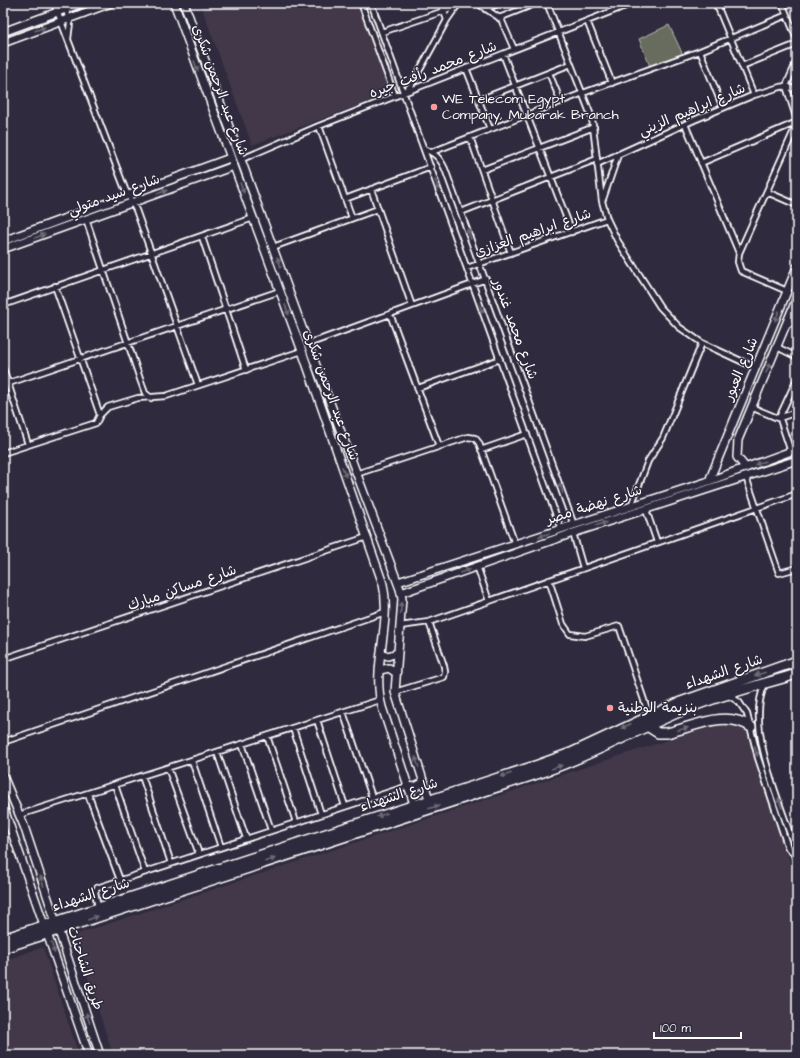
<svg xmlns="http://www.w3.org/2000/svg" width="800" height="1058" font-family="'Architects Daughter','Playpen Sans Arabic',sans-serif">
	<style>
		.built { fill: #433949 }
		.green { fill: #686c5f; stroke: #b4b6af }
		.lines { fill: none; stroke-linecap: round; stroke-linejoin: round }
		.street-casing { stroke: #fff; stroke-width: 8 }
		.secondary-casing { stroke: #fff; stroke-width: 10 }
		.highway-casing { stroke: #fff; stroke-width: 12 }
		.street { stroke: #2f2a3d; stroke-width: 4.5 }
		.secondary { stroke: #2f2a3d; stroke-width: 7 }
		.highway { stroke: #2f2a3d; stroke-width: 9 }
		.oneway { fill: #6d6a77 }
		.poi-dot { fill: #ff9aa2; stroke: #2f2a3d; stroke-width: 1.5 }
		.labels { text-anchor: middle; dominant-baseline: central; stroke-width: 3; stroke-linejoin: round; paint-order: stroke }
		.street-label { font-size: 14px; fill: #fff; stroke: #2f2a3d }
		.poi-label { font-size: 14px; fill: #fff; stroke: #2f2a3d; text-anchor: start }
	</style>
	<rect width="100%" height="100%" fill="#2f2a3d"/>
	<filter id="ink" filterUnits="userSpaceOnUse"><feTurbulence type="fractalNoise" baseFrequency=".025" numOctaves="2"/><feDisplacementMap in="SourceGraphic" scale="8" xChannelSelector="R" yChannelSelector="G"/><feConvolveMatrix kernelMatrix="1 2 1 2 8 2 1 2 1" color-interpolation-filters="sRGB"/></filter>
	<g filter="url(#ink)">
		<!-- built -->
		<path class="built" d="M 200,3 L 358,3 L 391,93 L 252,145 Z
			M 735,718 L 745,720 L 797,884 L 797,1055 L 113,1055 L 74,935 Z
			M 43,947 L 79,1055 L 3,1055 L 3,961 Z"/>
		<!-- green -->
		<path class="green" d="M 669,25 L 684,57 L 651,69 L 639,39 Z"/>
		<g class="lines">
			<defs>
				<path id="street" d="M 54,3 L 125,189 L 136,210 L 198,385
					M 64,3 L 70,23 L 68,39
					M 361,3 L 395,96
					M 371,3 L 561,529
					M 441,3 L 447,20
					M 477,3 L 501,19 L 514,49
					M 547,3 L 592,118 L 602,201 L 607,219 L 617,240 L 660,307 L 679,327 L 702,343 L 756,368
					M 612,3 L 615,10
					M 716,3 L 754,95
					M 782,3 L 797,39
					M 717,7 L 727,3
					M 485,9 L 500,3
					M 499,18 L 537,3
					M 587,21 L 612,83
					M 382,32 L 456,7
					M 700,51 L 723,108
					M 503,54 L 572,232
					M 797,61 L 786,86 L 797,120
					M 742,66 L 797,44
					M 466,68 L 490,129
					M 549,73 L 561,102
					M 405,91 L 412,84 L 447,20 L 459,3
					M 479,100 L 571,64
					M 685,124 L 739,253
					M 319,126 L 352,218
					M 470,137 L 511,253
					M 424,149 C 435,153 440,158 445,169 L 574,525
					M 432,152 L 583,93 L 700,51 L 787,15
					M 242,159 L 319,126 L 633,3
					M 701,163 L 797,122
					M 597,164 L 694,120 L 754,95 L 780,87 L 786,86 L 797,90
					M 482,170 L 594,127
					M 371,189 L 412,306
					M 767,192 L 797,205
					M 345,199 L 431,167
					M 603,199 L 618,155
					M 461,212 L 597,159
					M 86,219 L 141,382 L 145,393 L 151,398
					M 202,237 L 246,370
					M 273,247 L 378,209
					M 467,268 L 607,219
					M 787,291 L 741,271 L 738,262 L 739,253 L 797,124
					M 3,305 L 253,218
					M 390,314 L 439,446
					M 786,325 L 797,321
					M 308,344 L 486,279
					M 777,347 L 797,357
					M 3,368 L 28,444
					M 3,385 L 280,291
					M 418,388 L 500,359
					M 751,407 L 780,419 L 791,452
					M 100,415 L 108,407 L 138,398 L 166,396 L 302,351
					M 779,418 L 797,379
					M 779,418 L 797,412
					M 481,450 L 527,434
					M 3,453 L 96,423 L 100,415 L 55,286
					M 356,474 L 468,437 L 475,438 L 479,443 L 515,544
					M 746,477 L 779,573 L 797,568
					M 631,506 L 648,461 L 663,438 L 702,343
					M 646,510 L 657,542
					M 573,533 L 583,568
					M 477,566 L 489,601
					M 549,580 L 563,624 L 570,634 L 585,636 L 619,626 L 649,715
					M 400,626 L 429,622 L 797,494
					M 3,659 L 367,537
					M 765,684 C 744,728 782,805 795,849 L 794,854 L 797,864
					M 395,692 L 444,677 L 445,672 L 444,666 L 429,622
					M 728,695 L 739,702 L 747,714 L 758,758 L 788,848 L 794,854
					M 343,712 L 372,797
					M 317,720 L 345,806
					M 293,728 L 321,814
					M 267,736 L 296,822
					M 3,742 L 385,612
					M 242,744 L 271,830
					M 217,752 L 246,838
					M 192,761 L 221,847
					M 168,768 L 199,854
					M 142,776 L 171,863
					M 115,785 L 145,872
					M 88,794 L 120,880
					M 19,815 L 380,700
					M 98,907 L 95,892 L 97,888 L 408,786"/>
				<path id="secondary" d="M 174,3 L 302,351 L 383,584 C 392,625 371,667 382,707 L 414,804
					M 184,3 L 308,344 L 400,589 L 402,599 L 395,692 L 429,799
					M 3,32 L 82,3
					M 3,43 L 111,3
					M 3,241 L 230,158
					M 3,249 L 234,166
					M 746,468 L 737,457 L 738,440 L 797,298
					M 709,481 L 797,267
					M 398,582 L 709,481 L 797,449
					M 401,593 L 573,533 L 797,460
					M 381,653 L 388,656 L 397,653
					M 380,670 L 389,668 L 395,672
					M 3,776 L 24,826 L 100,1055
					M 408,786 L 415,787 L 424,782
					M 3,806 L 89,1055"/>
				<path id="highway" d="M 647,726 L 658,733 L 667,733 C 694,727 725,709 751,727
					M 3,939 L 538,765 L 571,753 L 678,703 L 797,661
					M 3,948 L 543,772 C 592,755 638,729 686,709 C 722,694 760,685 797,674"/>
			</defs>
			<!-- street casing -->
			<use href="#street" class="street-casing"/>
			<!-- secondary casing -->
			<use href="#secondary" class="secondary-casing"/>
			<!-- highway casing -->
			<use href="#highway" class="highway-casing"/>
			<!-- street -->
			<use href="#street" class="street"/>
			<!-- secondary -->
			<use href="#secondary" class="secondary"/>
			<!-- highway -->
			<use href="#highway" class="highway"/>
		</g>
		<!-- one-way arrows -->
		<defs><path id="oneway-solid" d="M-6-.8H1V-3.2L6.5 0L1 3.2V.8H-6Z"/></defs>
		<g class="oneway">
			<use href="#oneway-solid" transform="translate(40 29) rotate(-20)"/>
			<use href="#oneway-solid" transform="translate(196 66) rotate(70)"/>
			<use href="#oneway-solid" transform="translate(437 185) rotate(70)"/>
			<use href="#oneway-solid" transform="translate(242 188) rotate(70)"/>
			<use href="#oneway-solid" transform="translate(162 192) rotate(-20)"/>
			<use href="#oneway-solid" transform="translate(469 234) rotate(-110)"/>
			<use href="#oneway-solid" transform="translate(40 236) rotate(-20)"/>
			<use href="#oneway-solid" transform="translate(279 262) rotate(-110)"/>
			<use href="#oneway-solid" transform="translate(481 308) rotate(70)"/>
			<use href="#oneway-solid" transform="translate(287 310) rotate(70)"/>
			<use href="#oneway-solid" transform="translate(777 316) rotate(112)"/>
			<use href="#oneway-solid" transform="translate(768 368) rotate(-66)"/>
			<use href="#oneway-solid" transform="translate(760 463) rotate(160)"/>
			<use href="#oneway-solid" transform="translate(344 472) rotate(70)"/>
			<use href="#oneway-solid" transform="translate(561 488) rotate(-110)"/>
			<use href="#oneway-solid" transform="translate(601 524) rotate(-18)"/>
			<use href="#oneway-solid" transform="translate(544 535) rotate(162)"/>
			<use href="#oneway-solid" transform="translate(465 571) rotate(-19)"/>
			<use href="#oneway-solid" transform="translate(401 608) rotate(-87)"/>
			<use href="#oneway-solid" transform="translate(760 674) rotate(162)"/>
			<use href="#oneway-solid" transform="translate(626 726) rotate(155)"/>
			<use href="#oneway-solid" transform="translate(683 729) rotate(-15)"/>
			<use href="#oneway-solid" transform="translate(756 751) rotate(75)"/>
			<use href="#oneway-solid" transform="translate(417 762) rotate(-108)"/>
			<use href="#oneway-solid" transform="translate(557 767) rotate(-20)"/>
			<use href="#oneway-solid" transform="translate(506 775) rotate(162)"/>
			<use href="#oneway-solid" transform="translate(780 803) rotate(-108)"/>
			<use href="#oneway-solid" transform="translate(434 807) rotate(-18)"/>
			<use href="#oneway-solid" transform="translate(382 815) rotate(162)"/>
			<use href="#oneway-solid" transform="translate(270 860) rotate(-18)"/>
			<use href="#oneway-solid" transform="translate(42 881) rotate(-109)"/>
			<use href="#oneway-solid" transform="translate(93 918) rotate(-19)"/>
			<use href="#oneway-solid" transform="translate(53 948) rotate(72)"/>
			<use href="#oneway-solid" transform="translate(88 1018) rotate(-108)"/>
		</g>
	</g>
	<!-- markers -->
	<g class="poi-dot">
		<circle cx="434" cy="107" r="4"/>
		<circle cx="610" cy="708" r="4"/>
	</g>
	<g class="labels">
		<!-- street labels -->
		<g class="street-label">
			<text transform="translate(433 70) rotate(-21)">شارع محمد رأفت جيره</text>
			<text transform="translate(220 90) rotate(70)">شارع عبد الرحمن شكرى</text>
			<text transform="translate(692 110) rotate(-23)">شارع ابراهيم الزيني</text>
			<text transform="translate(114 195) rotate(-20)">شارع سيد متولي</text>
			<text transform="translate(533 233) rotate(-19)">شارع ابراهيم العزازى</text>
			<text transform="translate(515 329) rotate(70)">شارع محمد غندور</text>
			<text transform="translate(741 369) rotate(-67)">شارع العبور</text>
			<text transform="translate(331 395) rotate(70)">شارع عبد الرحمن شكرى</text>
			<text transform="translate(594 505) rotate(-18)">شارع نهضة مصر</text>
			<text transform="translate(182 588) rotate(-19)">شارع مساكن مبارك</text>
			<text transform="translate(724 672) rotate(-19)">شارع الشهداء</text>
			<text transform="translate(399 795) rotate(-18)">شارع الشهداء</text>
			<text transform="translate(91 895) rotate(-18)">شارع الشهداء</text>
			<text transform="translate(85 968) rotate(72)">طريق الشاحنات</text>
		</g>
		<!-- poi labels -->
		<g class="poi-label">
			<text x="442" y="99">WE Telecom Egypt<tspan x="442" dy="16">Company, Mubarak Branch</tspan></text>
			<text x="618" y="708">بنزيمة الوطنية</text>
		</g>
	</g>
	<!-- margin -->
	<rect width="800" height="1058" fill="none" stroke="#2f2a3d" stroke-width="16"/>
	<rect x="8" y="8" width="784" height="1042" fill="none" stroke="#fff" stroke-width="1.5" filter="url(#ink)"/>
	<!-- scale -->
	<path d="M654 1032v6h87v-6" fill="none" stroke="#ffffff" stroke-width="2"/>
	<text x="660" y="1032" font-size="12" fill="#ffffff" stroke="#2f2a3d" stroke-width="3" paint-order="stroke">100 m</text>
</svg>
